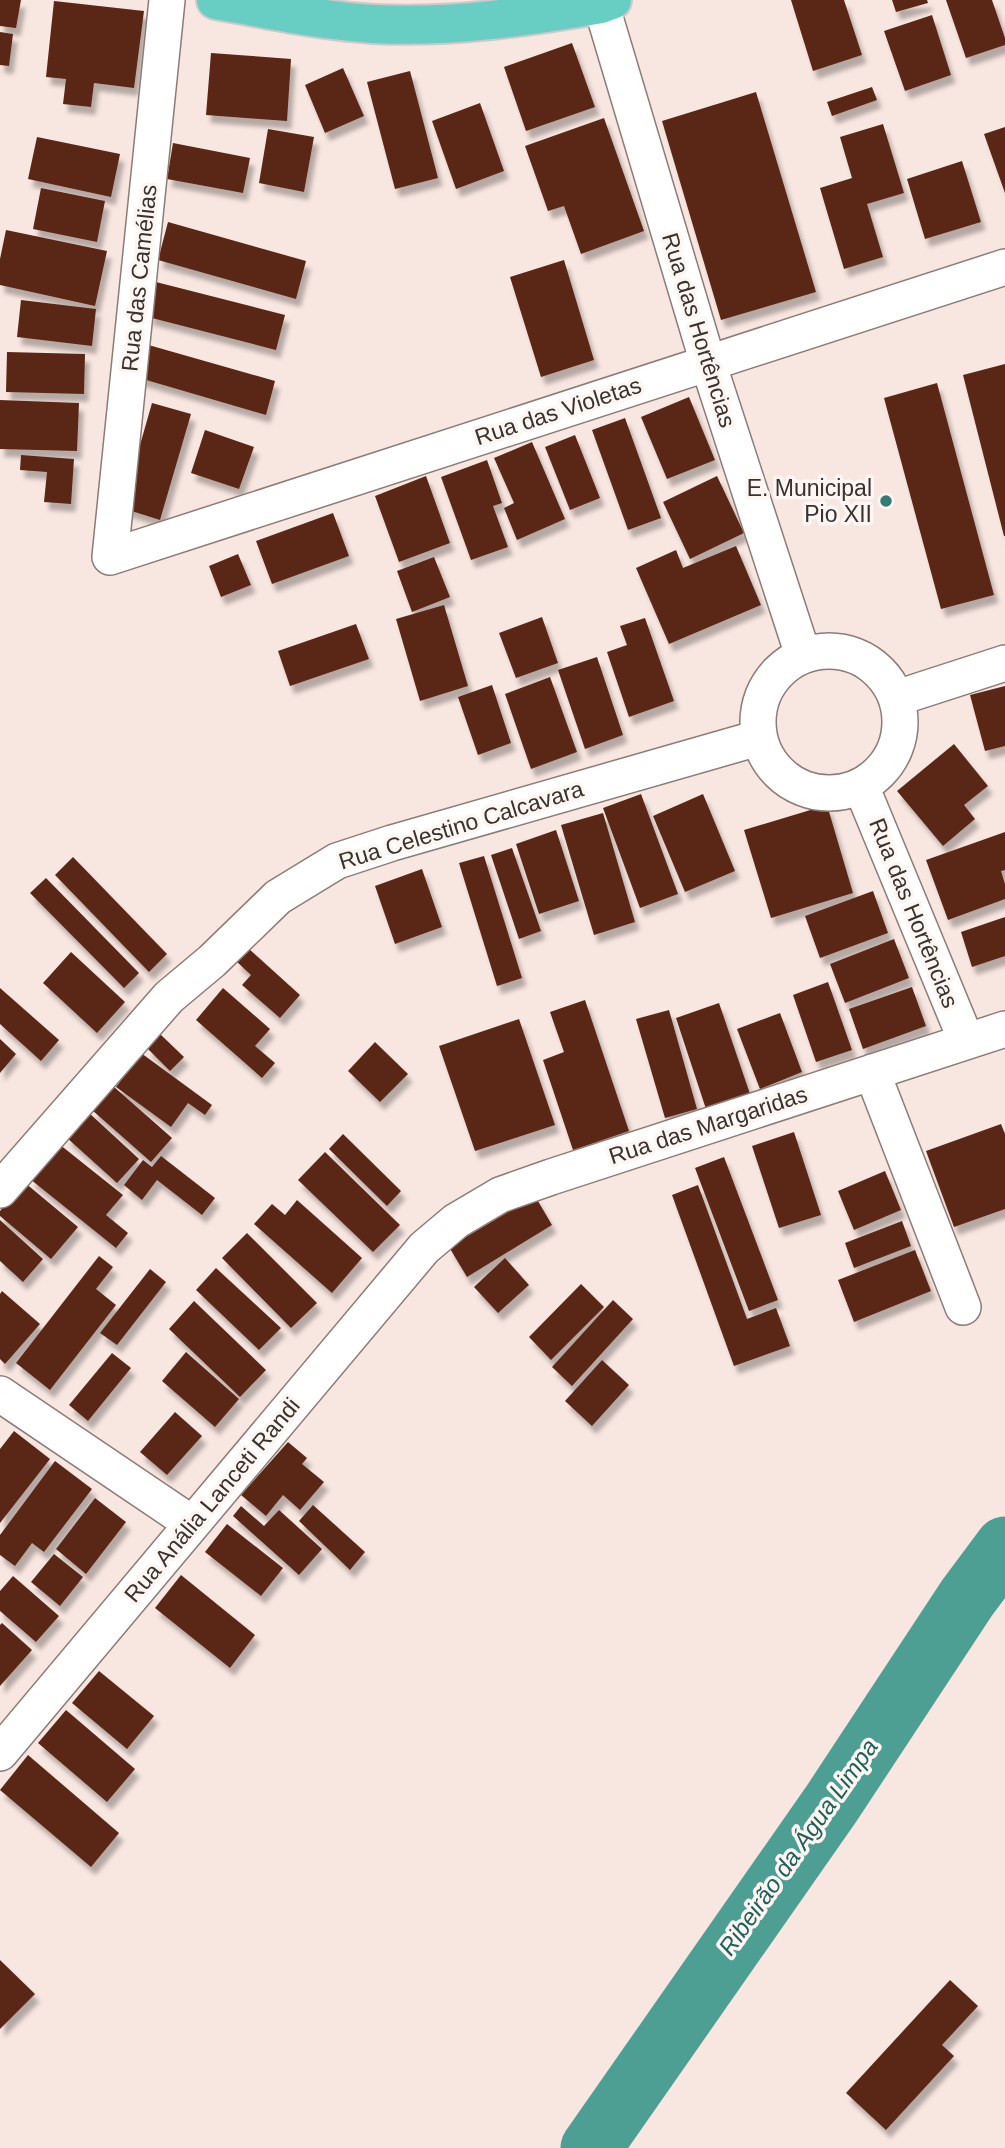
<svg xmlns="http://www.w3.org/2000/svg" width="1005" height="2148" font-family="Helvetica,sans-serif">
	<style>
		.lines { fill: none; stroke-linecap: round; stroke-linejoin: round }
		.river { stroke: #4d9e93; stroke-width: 61 }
		.building { fill: #5a2716; filter: url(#shadow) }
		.minor-casing { stroke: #8c7c77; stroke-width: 38 }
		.primary-casing { stroke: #cccac9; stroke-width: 42 }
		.minor { stroke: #fff; stroke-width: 35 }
		.primary { stroke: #68cec4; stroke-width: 38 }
		.poi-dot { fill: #357b72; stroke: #fdf6f3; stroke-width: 2.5 }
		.labels { text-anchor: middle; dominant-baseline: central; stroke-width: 7; stroke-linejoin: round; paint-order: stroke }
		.street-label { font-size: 23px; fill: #39322f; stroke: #fdf6f3 }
		.poi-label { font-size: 23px; fill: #39322f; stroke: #fdf6f3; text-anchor: end }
		.water-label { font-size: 24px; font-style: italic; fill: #1f6159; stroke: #fdf6f3 }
	</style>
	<defs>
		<filter id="shadow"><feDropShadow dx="4.5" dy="8" stdDeviation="2" flood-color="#0004"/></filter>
	</defs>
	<rect width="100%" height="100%" fill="#f8e6e0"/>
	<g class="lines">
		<!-- river -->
		<path class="river" d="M 591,2148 L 832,1803 L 967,1598 L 1005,1547"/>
	</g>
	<!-- building -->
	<path class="building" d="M 0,0 L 21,0 L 16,28 L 0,26 Z
		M 791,0 L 844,0 L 862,55 L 813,71 Z
		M 892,0 L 927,0 L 928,3 L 896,12 Z
		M 946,0 L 992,0 L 1005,38 L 1005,45 L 966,58 Z
		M 54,1 L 144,11 L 134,88 L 94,83 L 91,107 L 63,104 L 66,79 L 46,77 Z
		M 932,15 L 951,75 L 905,91 L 884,31 Z
		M 0,32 L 13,34 L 9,66 L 0,65 Z
		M 572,43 L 595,107 L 526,131 L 504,67 Z
		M 211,53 L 291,59 L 287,121 L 206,115 Z
		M 343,68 L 364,116 L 325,133 L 305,85 Z
		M 410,71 L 438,178 L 395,189 L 367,82 Z
		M 872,87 L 877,100 L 832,116 L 827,102 Z
		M 756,92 L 816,292 L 721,320 L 662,121 Z
		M 480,103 L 504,171 L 456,189 L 432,121 Z
		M 604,118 L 644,231 L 581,254 L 564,206 L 548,211 L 525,146 Z
		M 883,124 L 904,193 L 867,204 L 883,257 L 844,269 L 820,188 L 852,178 L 840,137 Z
		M 1005,127 L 1005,193 L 984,134 Z
		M 268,129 L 314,137 L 304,192 L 259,183 Z
		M 37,137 L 120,154 L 111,197 L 28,179 Z
		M 173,143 L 250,158 L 243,193 L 167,179 Z
		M 962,161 L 981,222 L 925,239 L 907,179 Z
		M 41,188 L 105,201 L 97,242 L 33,229 Z
		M 168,222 L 306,261 L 296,299 L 158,260 Z
		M 6,230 L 107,251 L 95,306 L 0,285 L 0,259 Z
		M 564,260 L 594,360 L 541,377 L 510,277 Z
		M 156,282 L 285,315 L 276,350 L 148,317 Z
		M 21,300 L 96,309 L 92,346 L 17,337 Z
		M 145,344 L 275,381 L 266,415 L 136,377 Z
		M 7,352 L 85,354 L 84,394 L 6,392 Z
		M 1005,364 L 1005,536 L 1004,536 L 963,375 Z
		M 937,383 L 994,595 L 941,609 L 884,398 Z
		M 689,397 L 715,460 L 667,479 L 641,417 Z
		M 0,400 L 79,403 L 77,451 L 0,449 Z
		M 152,403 L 191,414 L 160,520 L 122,508 Z
		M 625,418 L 661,518 L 628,530 L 592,430 Z
		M 205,430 L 254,447 L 239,489 L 191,473 Z
		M 575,435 L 600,498 L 570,510 L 545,447 Z
		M 532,442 L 565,519 L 517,540 L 504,508 L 514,503 L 494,458 Z
		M 21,455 L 74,459 L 71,504 L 44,502 L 47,472 L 20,470 Z
		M 487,460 L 502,503 L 493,506 L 508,547 L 471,560 L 441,477 Z
		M 426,476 L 450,543 L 399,562 L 375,496 Z
		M 717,476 L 744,533 L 690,559 L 663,502 Z
		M 333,513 L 349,556 L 272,584 L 256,541 Z
		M 736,546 L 761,605 L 669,644 L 636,568 L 676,550 L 683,568 Z
		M 238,554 L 251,585 L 221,597 L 209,566 Z
		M 434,557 L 450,597 L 412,612 L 397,571 Z
		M 444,605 L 468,686 L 420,701 L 396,619 Z
		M 542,617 L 558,663 L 516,678 L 499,633 Z
		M 645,618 L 674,701 L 629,717 L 607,652 L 627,645 L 620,626 Z
		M 356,624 L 369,659 L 290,686 L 278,651 Z
		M 597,657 L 623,735 L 585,749 L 558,670 Z
		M 550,677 L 577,752 L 531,769 L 505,694 Z
		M 492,685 L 511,743 L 478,755 L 458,697 Z
		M 1005,686 L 1005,746 L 985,751 L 970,695 Z
		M 954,744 L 988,786 L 964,805 L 975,819 L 943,846 L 897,791 Z
		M 641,794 L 678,894 L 640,908 L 603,808 Z
		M 703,794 L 735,871 L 685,892 L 653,816 Z
		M 827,805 L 853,893 L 771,918 L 744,830 Z
		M 603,813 L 635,922 L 594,935 L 561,825 Z
		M 556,830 L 579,901 L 539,914 L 516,844 Z
		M 1005,832 L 1005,870 L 1001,871 L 1005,884 L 1005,899 L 948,920 L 926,860 Z
		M 512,848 L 541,931 L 519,939 L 491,855 Z
		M 484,856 L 522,978 L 497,986 L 459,863 Z
		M 73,857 L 167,954 L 149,972 L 55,875 Z
		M 422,869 L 442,927 L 395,944 L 375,886 Z
		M 46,878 L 139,973 L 124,988 L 30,893 Z
		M 873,891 L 888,933 L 820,958 L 805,916 Z
		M 1005,917 L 1005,956 L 972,967 L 961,932 Z
		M 894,939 L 909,978 L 845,1003 L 830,964 Z
		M 248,948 L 300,995 L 280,1018 L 242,985 L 251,975 L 236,961 Z
		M 71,952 L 125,1002 L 97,1033 L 43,983 Z
		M 828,982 L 852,1050 L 816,1062 L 793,995 Z
		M 912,987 L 926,1026 L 863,1049 L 849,1009 Z
		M 0,988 L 59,1040 L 41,1061 L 0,1024 Z
		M 223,988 L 270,1029 L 255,1046 L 275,1063 L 262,1078 L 196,1020 Z
		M 585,1000 L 629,1131 L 573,1150 L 543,1060 L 564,1052 L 550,1012 Z
		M 719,1003 L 750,1094 L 706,1109 L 676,1018 Z
		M 669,1010 L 697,1109 L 665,1118 L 636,1019 Z
		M 780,1013 L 802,1072 L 760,1089 L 737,1029 Z
		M 519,1019 L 555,1125 L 475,1151 L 439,1046 Z
		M 160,1034 L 184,1057 L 170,1071 L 147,1048 Z
		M 0,1039 L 16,1054 L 0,1073 Z
		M 375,1042 L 408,1074 L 380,1102 L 348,1071 Z
		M 141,1053 L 212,1105 L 205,1115 L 188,1103 L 171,1127 L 116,1087 Z
		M 113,1086 L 172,1138 L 151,1162 L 92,1110 Z
		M 88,1112 L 139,1159 L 117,1183 L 66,1137 Z
		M 1001,1124 L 1005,1134 L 1005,1209 L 954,1227 L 926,1151 Z
		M 794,1132 L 821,1215 L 779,1228 L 752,1146 Z
		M 343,1134 L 401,1191 L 387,1206 L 329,1149 Z
		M 59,1144 L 123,1195 L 106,1215 L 128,1233 L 116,1248 L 30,1179 Z
		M 325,1152 L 400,1225 L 373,1252 L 298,1180 Z
		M 161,1156 L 215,1198 L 202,1215 L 157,1180 L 142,1200 L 124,1185 L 143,1160 L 152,1167 Z
		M 724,1157 L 778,1300 L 749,1311 L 695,1168 Z
		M 885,1171 L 901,1210 L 854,1230 L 838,1191 Z
		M 24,1182 L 78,1227 L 51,1259 L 0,1216 L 0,1211 Z
		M 698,1185 L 747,1319 L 776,1308 L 790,1346 L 734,1366 L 672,1195 Z
		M 535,1196 L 552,1225 L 467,1277 L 449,1247 Z
		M 297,1200 L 362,1258 L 332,1293 L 254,1224 L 272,1204 L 285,1215 Z
		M 0,1220 L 43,1259 L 23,1282 L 0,1261 Z
		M 902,1221 L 911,1246 L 854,1268 L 845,1243 Z
		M 247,1233 L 317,1303 L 291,1328 L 222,1258 Z
		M 915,1250 L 931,1291 L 854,1322 L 838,1280 Z
		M 99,1256 L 113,1267 L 96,1289 L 116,1305 L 50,1390 L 16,1363 Z
		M 505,1258 L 529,1285 L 498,1313 L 474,1287 Z
		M 216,1268 L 281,1328 L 259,1350 L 196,1290 Z
		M 150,1269 L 166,1282 L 117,1345 L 100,1333 Z
		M 581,1284 L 604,1307 L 551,1360 L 529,1337 Z
		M 2,1291 L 40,1324 L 5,1364 L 0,1359 L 0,1294 Z
		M 613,1300 L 633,1319 L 572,1386 L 552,1367 Z
		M 194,1301 L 266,1370 L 240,1397 L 169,1329 Z
		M 186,1352 L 239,1399 L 215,1427 L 162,1381 Z
		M 112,1353 L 131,1368 L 88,1421 L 69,1405 Z
		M 602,1360 L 629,1385 L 592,1426 L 565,1401 Z
		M 175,1412 L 202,1436 L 167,1475 L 140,1452 Z
		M 14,1431 L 50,1459 L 0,1523 L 0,1449 Z
		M 288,1442 L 307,1458 L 302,1464 L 324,1482 L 300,1510 L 283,1495 L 266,1516 L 241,1495 Z
		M 55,1461 L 92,1489 L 44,1552 L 32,1543 L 15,1566 L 0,1555 L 0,1535 Z
		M 95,1498 L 126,1522 L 86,1574 L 56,1549 Z
		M 313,1505 L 365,1552 L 350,1570 L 299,1521 Z
		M 241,1506 L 264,1526 L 279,1510 L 322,1549 L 299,1575 L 233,1516 Z
		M 227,1524 L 283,1568 L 261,1596 L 205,1552 Z
		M 54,1554 L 83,1577 L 60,1606 L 31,1582 Z
		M 181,1575 L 255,1635 L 230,1668 L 155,1608 Z
		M 13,1576 L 59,1616 L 36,1642 L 0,1611 L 0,1591 Z
		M 2,1623 L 32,1650 L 0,1686 L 0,1625 Z
		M 99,1671 L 154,1716 L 127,1749 L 72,1703 Z
		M 66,1710 L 135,1769 L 107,1802 L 38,1743 Z
		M 28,1755 L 119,1833 L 91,1867 L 0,1790 Z
		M 0,1960 L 35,1994 L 0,2029 Z
		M 950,1980 L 978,2006 L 942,2045 L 954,2056 L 886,2130 L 846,2093 Z"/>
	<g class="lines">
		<defs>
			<path id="minor" d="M 167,0 L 110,557 L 1005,267
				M 601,4 L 708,363 L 803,655
				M758 722a71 71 0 1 1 142 0a71 71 0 1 1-142 0Z
				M 897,698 L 1005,663
				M 861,786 L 966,1040
				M 872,1072 L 963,1307
				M 0,1190 L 169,997 L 212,961 L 278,897 L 337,861 L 392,843 L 758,738
				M 0,1394 L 191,1523
				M 0,1753 L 424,1248 L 456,1221 L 500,1195 L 551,1177 L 1005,1029"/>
			<path id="primary" d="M 216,0 C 268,9 321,21 374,24 C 450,28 526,17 601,4 L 612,0"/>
		</defs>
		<!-- minor casing -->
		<use href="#minor" class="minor-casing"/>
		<!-- primary casing -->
		<use href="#primary" class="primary-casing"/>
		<!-- minor -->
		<use href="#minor" class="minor"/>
		<!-- primary -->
		<use href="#primary" class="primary"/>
	</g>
	<!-- markers -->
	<circle class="poi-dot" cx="886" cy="501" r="7"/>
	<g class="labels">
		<!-- street labels -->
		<g class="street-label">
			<text transform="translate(139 278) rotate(-84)">Rua das Camélias</text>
			<text transform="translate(699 330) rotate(73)">Rua das Hortências</text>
			<text transform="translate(558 411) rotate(-18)">Rua das Violetas</text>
			<text transform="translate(461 825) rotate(-17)">Rua Celestino Calcavara</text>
			<text transform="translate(914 913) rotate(68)">Rua das Hortências</text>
			<text transform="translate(708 1125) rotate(-18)">Rua das Margaridas</text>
			<text transform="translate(212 1500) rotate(-50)">Rua Anália Lanceti Randi</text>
		</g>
		<!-- poi labels -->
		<g class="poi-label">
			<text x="872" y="488">E. Municipal<tspan x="872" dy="26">Pio XII</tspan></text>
		</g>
		<!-- water labels -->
		<g class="water-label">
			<text transform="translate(798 1847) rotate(-55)">Ribeirão da Água Limpa</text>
		</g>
	</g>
</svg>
